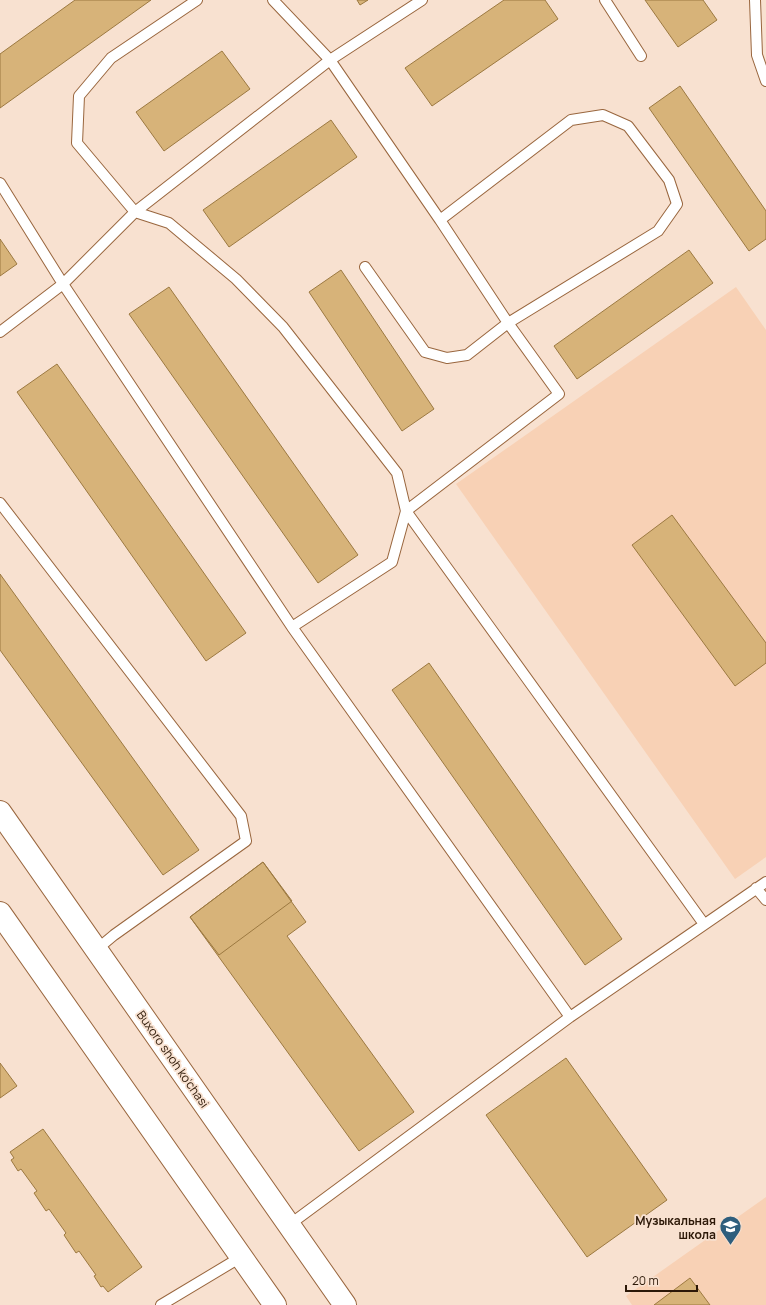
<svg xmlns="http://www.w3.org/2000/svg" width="766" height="1305" font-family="Manrope,sans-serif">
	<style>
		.built { fill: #f8d1b5 }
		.building { fill: #d7b379; stroke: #9c7941 }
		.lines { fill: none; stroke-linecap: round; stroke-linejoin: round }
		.service-casing { stroke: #99663e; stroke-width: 12 }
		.primary-casing { stroke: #99663e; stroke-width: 24 }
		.service { stroke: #fff; stroke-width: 10 }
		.primary { stroke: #fff; stroke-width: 22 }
		.labels { text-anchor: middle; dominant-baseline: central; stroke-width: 3.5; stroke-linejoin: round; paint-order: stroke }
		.street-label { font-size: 12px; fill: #2c1807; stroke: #f8e1d0 }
		.poi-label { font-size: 12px; font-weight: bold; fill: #2c1807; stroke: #f8e1d0; text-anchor: end }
	</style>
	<rect width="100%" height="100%" fill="#f8e1d0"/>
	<!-- built -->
	<path class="built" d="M 736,287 L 766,330 L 766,857 L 735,879 L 456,484 Z
		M 766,1197 L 766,1305 L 632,1305 L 626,1296 Z"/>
	<!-- building -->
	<path class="building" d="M 75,0 L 151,0 L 0,108 L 0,54 Z
		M 357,0 L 368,0 L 360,5 Z
		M 504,0 L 545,0 L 558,19 L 432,106 L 405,68 Z
		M 645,0 L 703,0 L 717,20 L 678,47 Z
		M 222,51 L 250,89 L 164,151 L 136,112 Z
		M 680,86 L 766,211 L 766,239 L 749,251 L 649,108 Z
		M 331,120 L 357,157 L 229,247 L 203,210 Z
		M 0,239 L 17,264 L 0,276 Z
		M 689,250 L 713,283 L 577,379 L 554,346 Z
		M 341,270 L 434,409 L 402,431 L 309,292 Z
		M 169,287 L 358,555 L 318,583 L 129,314 Z
		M 57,364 L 246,633 L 206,661 L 17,392 Z
		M 672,515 L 766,643 L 766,663 L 735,686 L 632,545 Z
		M 0,574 L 199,850 L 163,875 L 0,650 Z
		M 429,663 L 622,939 L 585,965 L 392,690 Z
		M 263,862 L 306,922 L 287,936 L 414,1112 L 359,1151 L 190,917 Z
		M 263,862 L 292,901 L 219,955 L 190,917 Z
		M 566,1058 L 667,1200 L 587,1257 L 486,1115 Z
		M 0,1063 L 17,1086 L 0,1098 Z
		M 43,1129 L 142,1267 L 108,1292 L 103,1286 L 101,1287 L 94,1276 L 96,1275 L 79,1251 L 76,1253 L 64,1235 L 66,1233 L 49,1209 L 46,1211 L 34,1193 L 37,1191 L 21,1169 L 18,1171 L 11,1160 L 14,1158 L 10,1152 Z
		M 690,1278 L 710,1305 L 654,1305 Z"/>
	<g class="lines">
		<defs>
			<path id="service" d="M 197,0 L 111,58 L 79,96 L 77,143 L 135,212 L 330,60 L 422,0
				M 273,0 L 330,60 L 440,220
				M 605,0 L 641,56
				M 755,0 L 757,55 L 766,81
				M 0,183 L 63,284 L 0,332
				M 135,212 L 169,223 L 236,279 L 283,327 L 397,473 L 406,511 L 392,562 L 292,627 L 63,284 Z
				M 365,267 L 425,352 L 447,358 L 467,355 L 508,323 L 658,231 L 677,204 L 669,180 L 628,126 L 603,115 L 571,120 L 440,220 L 508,323 L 559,394 L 406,511 L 704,924
				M 0,503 L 241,816 L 246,841 L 114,935 L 96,950
				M 292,627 L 570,1017
				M 756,888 L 766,900
				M 289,1225 L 570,1017 L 766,882
				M 161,1305 L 241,1257"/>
			<path id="primary" d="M 0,812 L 345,1305
				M 0,913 L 275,1305"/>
		</defs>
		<!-- service casing -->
		<use href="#service" class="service-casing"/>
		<!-- primary casing -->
		<use href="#primary" class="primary-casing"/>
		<!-- service -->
		<use href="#service" class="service"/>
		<!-- primary -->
		<use href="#primary" class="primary"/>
	</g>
	<!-- icons -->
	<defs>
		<symbol id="school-pin" viewBox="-11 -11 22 30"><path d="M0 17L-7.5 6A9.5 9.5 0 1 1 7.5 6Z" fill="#2e5e7d" stroke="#f8e1d0"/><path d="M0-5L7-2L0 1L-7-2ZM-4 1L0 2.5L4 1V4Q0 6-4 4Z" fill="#fff"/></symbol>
	</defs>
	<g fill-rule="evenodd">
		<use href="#school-pin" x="718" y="1214" width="25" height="34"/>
	</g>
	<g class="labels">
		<!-- street labels -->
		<g class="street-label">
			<text transform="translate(173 1059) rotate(55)">Buxoro shoh ko'chasi</text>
		</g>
		<!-- poi labels -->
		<g class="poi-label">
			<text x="716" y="1220">Музыкальная<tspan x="716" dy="14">школа</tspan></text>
		</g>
	</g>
	<!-- scale -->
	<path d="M626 1285v6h71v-6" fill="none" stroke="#2c1807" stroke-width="2"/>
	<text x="632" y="1285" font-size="12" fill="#2c1807" stroke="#f8e1d0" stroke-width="3" paint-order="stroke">20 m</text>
</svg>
